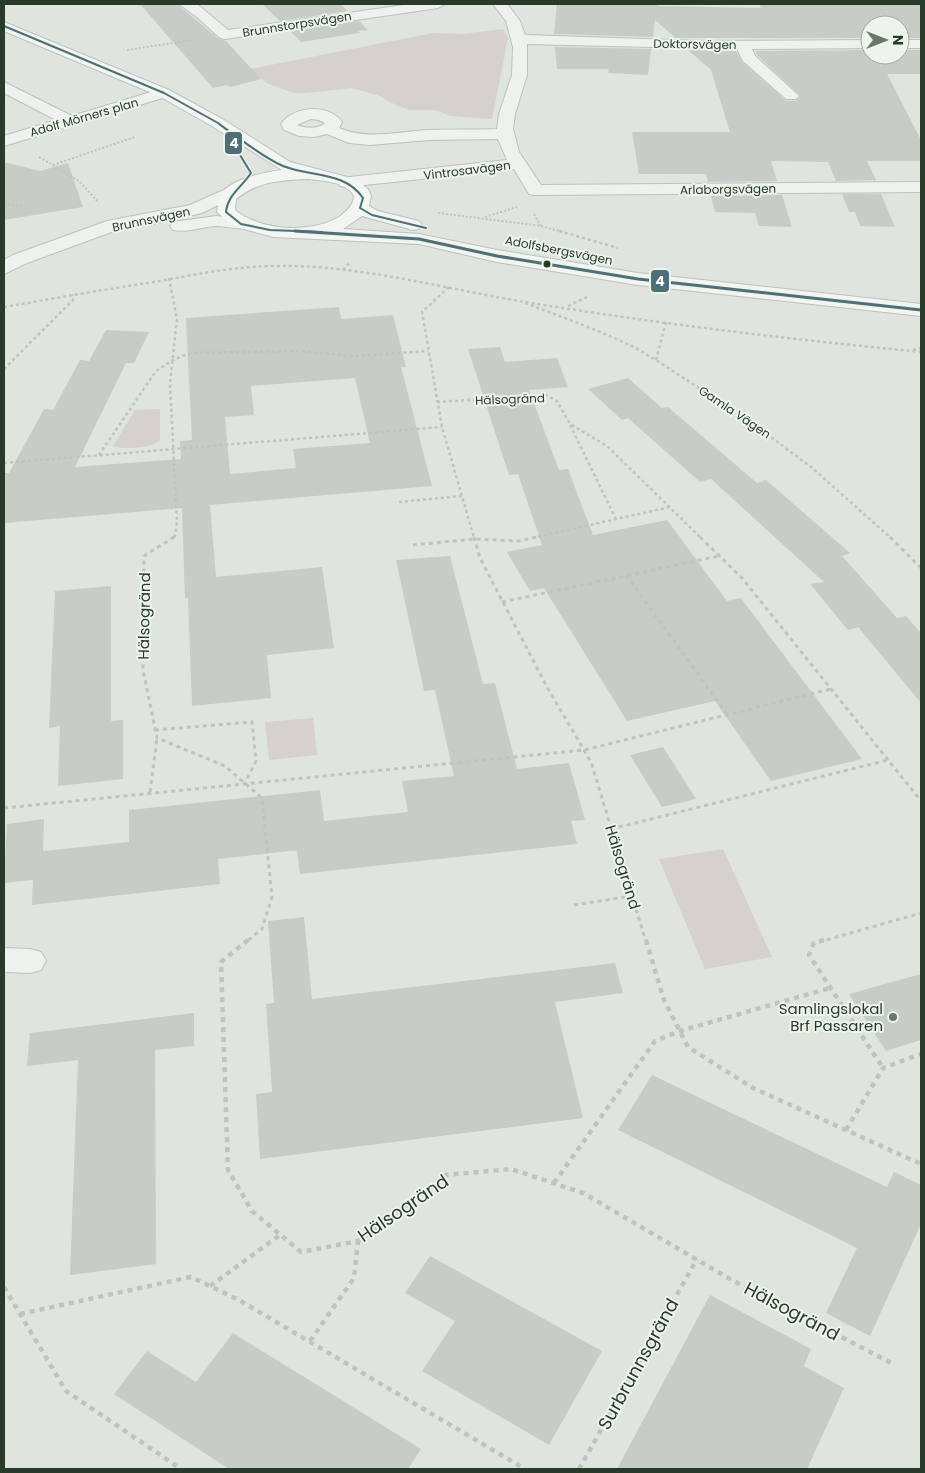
<svg xmlns="http://www.w3.org/2000/svg" width="925" height="1473" font-family="Poppins,sans-serif">
	<style>
		.green { fill: #d6d1cd }
		.building { fill: #c7ccc7; fill-rule: evenodd }
		.lines { fill: none; stroke-linecap: round; stroke-linejoin: round }
		.minor-casing { stroke: #bdc2bd; stroke-width: 2 }
		.major-casing { stroke: #bcc2bc; stroke-width: 2 }
		.path-far3 { stroke: #bfc4bf; stroke-width: 2; stroke-dasharray: 2 2; stroke-linecap: butt }
		.path-far2 { stroke: #bfc4bf; stroke-width: 2.5; stroke-dasharray: 3 3; stroke-linecap: butt }
		.path-far1 { stroke: #bfc4bf; stroke-width: 3; stroke-dasharray: 4 4; stroke-linecap: butt }
		.path { stroke: #bfc4bf; stroke-width: 4.5; stroke-dasharray: 5 5; stroke-linecap: butt }
		.minor { fill: #eff1ef; fill-rule: evenodd }
		.major { fill: #f3f5f3; fill-rule: evenodd }
		.bus-1-far1-casing { stroke: #ecf4ec; stroke-width: 4 }
		.bus-1-casing { stroke: #ecf4ec; stroke-width: 6 }
		.bus-1-far1 { stroke: #4f6f78; stroke-width: 2 }
		.bus-1 { stroke: #4f6f78; stroke-width: 3 }
		.bus-dot { fill: #283b29; stroke: #ecf4ec; stroke-width: 2 }
		.poi-dot { fill: #687669; stroke: #ecf4ec; stroke-width: 2 }
		.labels { text-anchor: middle; dominant-baseline: central; stroke-width: 4; stroke-linejoin: round; paint-order: stroke }
		.far-street-label { font-size: 12px; fill: #283b29; stroke: #ecf4ec }
		.street-label { font-size: 15px; fill: #283b29; stroke: #ecf4ec }
		.poi-label { font-size: 15px; fill: #283b29; stroke: #ecf4ec; text-anchor: end }
		.near-street-label { font-size: 18px; fill: #283b29; stroke: #ecf4ec }
		.line-badge { stroke: #ecf4ec; stroke-width: 2 }
		.badge-label { font-size: 14px; text-anchor: middle; font-weight: bold; fill: #fff }
	</style>
	<rect width="100%" height="100%" fill="#dfe4df"/>
	<!-- green -->
	<path class="green" d="M 503,29 L 508,38 L 492,119 L 451,116 L 435,110 L 409,110 L 398,106 L 377,95 L 351,88 L 307,93 L 294,93 L 266,83 L 250,69 L 433,33 L 462,34 Z
		M 160,409 L 160,441 C 149,448 125,450 113,446 L 135,410 Z
		M 313,718 L 317,755 L 269,760 L 265,722 Z
		M 723,849 L 772,957 L 705,969 L 659,859 Z"/>
	<!-- building -->
	<path class="building" d="M 140,4 L 177,4 L 219,39 L 226,41 L 261,79 L 231,87 L 226,85 L 213,88 Z
		M 262,4 L 340,4 L 348,11 L 280,21 Z
		M 557,4 L 658,4 L 657,6 L 761,8 L 759,4 L 921,4 L 921,38 L 900,38 L 900,25 L 870,25 L 870,38 L 676,38 L 655,20 L 653,37 L 554,34 Z
		M 359,21 L 368,30 L 358,31 L 360,33 L 301,42 L 290,31 Z
		M 555,47 L 651,49 L 648,75 L 608,73 L 609,69 L 557,69 Z
		M 688,50 L 736,51 L 742,62 L 786,101 L 796,101 L 801,96 L 757,55 L 755,51 L 870,50 L 870,55 L 900,55 L 900,50 L 921,50 L 921,74 L 887,74 L 921,140 L 921,161 L 867,161 L 876,180 L 836,181 L 828,162 L 771,161 L 777,181 L 708,182 L 706,174 L 639,174 L 632,132 L 730,132 L 711,70 Z
		M 4,162 L 40,171 L 68,163 L 83,207 L 4,220 Z
		M 842,194 L 881,194 L 895,227 L 860,226 L 855,212 L 849,212 Z
		M 782,195 L 792,227 L 759,226 L 755,213 L 715,212 L 711,196 Z
		M 339,307 L 341,319 L 393,315 L 406,367 L 401,367 L 432,486 L 210,505 L 216,577 L 322,567 L 334,648 L 267,655 L 271,698 L 192,706 L 188,598 L 185,598 L 182,508 L 4,523 L 4,473 L 9,473 L 44,409 L 53,410 L 80,360 L 89,361 L 106,330 L 149,332 L 134,363 L 126,363 L 75,467 L 181,459 L 180,441 L 192,440 L 186,318 ZM 355,378 L 370,443 L 293,449 L 296,468 L 230,474 L 225,417 L 254,415 L 251,386 Z
		M 500,347 L 505,362 L 557,358 L 568,387 L 529,390 L 559,470 L 568,469 L 593,535 L 667,520 L 727,601 L 741,598 L 862,759 L 771,781 L 715,701 L 627,721 L 544,588 L 530,591 L 507,552 L 542,545 L 518,474 L 509,475 L 468,349 Z
		M 628,378 L 662,408 L 668,407 L 757,483 L 766,480 L 850,553 L 842,556 L 897,618 L 906,616 L 921,633 L 921,703 L 858,627 L 848,630 L 810,584 L 824,582 L 711,479 L 700,482 L 628,418 L 622,420 L 588,389 Z
		M 450,556 L 483,684 L 495,683 L 517,769 L 569,763 L 585,820 L 571,821 L 577,844 L 300,874 L 297,851 L 289,851 L 218,859 L 220,884 L 32,905 L 33,880 L 4,883 L 7,824 L 44,819 L 43,851 L 129,842 L 129,810 L 264,796 L 320,790 L 324,821 L 408,812 L 402,781 L 454,776 L 435,690 L 424,691 L 396,560 Z
		M 111,586 L 111,721 L 123,720 L 123,779 L 58,786 L 60,726 L 49,728 L 55,591 Z
		M 663,747 L 696,799 L 662,807 L 630,755 Z
		M 304,917 L 312,999 L 615,963 L 623,993 L 555,1002 L 583,1118 L 260,1159 L 256,1094 L 272,1092 L 266,1004 L 274,1003 L 268,921 Z
		M 921,974 L 921,1040 L 886,1051 L 849,994 Z
		M 194,1013 L 194,1046 L 155,1050 L 156,1264 L 70,1275 L 78,1060 L 27,1066 L 30,1033 Z
		M 652,1075 L 887,1187 L 894,1172 L 921,1185 L 921,1224 L 870,1336 L 826,1313 L 857,1248 L 618,1130 Z
		M 430,1256 L 602,1351 L 549,1445 L 422,1371 L 455,1321 L 405,1293 Z
		M 710,1295 L 811,1349 L 804,1366 L 844,1388 L 807,1469 L 617,1469 Z
		M 233,1333 L 421,1449 L 408,1469 L 229,1469 L 114,1394 L 147,1351 L 196,1382 Z"/>
	<g class="lines">
		<defs>
			<path id="minor" d="M 179,4 L 197,4 L 228,30 L 411,4 L 445,4 L 438,8 L 225,39 L 220,38 L 197,17 Z
				M 493,4 L 507,4 L 520,21 L 525,35 L 704,41 L 870,40 L 870,48 L 752,49 L 755,56 L 796,93 L 799,96 L 796,99 L 786,99 L 743,61 L 737,49 L 527,44 L 527,75 L 515,114 L 513,129 L 519,152 L 541,185 L 921,182 L 921,192 L 535,195 L 529,194 L 514,169 L 346,187 L 340,186 L 337,182 L 340,178 L 507,160 L 498,139 L 429,140 L 370,145 L 349,143 L 327,134 L 314,137 L 299,136 L 284,130 L 281,124 C 293,106 329,103 342,122 L 339,128 C 367,140 397,132 427,130 C 450,129 474,130 497,129 L 499,114 L 512,75 L 513,47 L 506,21 ZM 311,119 L 319,120 L 325,123 C 318,129 306,129 297,125 Z
				M 900,40 L 921,40 L 921,48 L 900,48 Z
				M 4,82 L 72,116 L 164,88 L 169,90 L 172,93 L 169,96 L 4,146 L 4,136 L 56,120 L 4,93 Z
				M 235,185 L 241,186 L 244,190 L 241,194 L 202,213 L 158,223 L 117,230 L 27,263 L 4,274 L 4,260 L 13,255 L 107,221 L 190,205 Z
				M 216,216 L 247,220 L 250,224 L 247,228 C 237,230 227,226 216,226 C 201,227 187,233 173,230 L 170,226 L 173,222 Z
				M 4,948 L 30,949 L 41,952 L 46,961 L 41,970 L 30,973 L 4,972 Z"/>
			<path id="major" d="M 4,22 L 169,90 L 224,120 L 290,162 L 355,179 L 368,189 L 371,196 L 369,206 L 378,211 L 419,221 L 422,225 L 419,229 L 413,230 L 362,216 L 343,229 L 419,234 L 497,250 L 638,273 L 921,304 L 921,316 L 638,285 L 497,262 L 419,244 L 273,237 L 240,228 L 229,223 L 217,212 C 218,207 218,201 220,196 C 228,179 265,172 282,170 L 212,126 L 159,96 L 4,31 ZM 308,179 C 323,181 346,181 354,196 C 353,206 347,211 339,217 C 309,234 262,231 235,210 L 236,199 C 258,181 282,180 308,179 Z"/>
		</defs>
		<!-- minor casing -->
		<use href="#minor" class="minor-casing"/>
		<!-- major casing -->
		<use href="#major" class="major-casing"/>
		<!-- path-far3 -->
		<path class="path-far3" d="M 127,50 L 192,40
			M 39,157 L 79,181 L 99,203
			M 53,165 L 135,137
			M 4,203 L 23,207
			M 438,213 L 541,226 L 563,232
			M 534,214 L 541,226
			M 485,217 L 517,207"/>
		<!-- path-far2 -->
		<path class="path-far2" d="M 559,231 L 618,248
			M 343,270 L 351,261
			M 169,278 L 177,319 L 170,384 L 177,522 L 175,536 L 172,538
			M 449,287 L 422,312 L 442,427 L 474,538
			M 525,303 L 596,330 L 634,347 L 656,360 L 748,420 L 811,467 L 891,538
			M 568,306 L 587,297
			M 4,307 C 56,298 108,289 160,281 C 197,274 233,267 271,266 C 355,264 437,287 519,301 C 652,323 787,339 921,352
			M 913,350 L 921,348
			M 656,360 L 666,322
			M 4,369 L 73,300 L 73,294
			M 437,402 L 546,395 L 557,401 L 570,424 L 607,446 L 701,538
			M 570,425 L 616,519
			M 99,455 L 156,371 L 173,360 L 190,353 L 297,351 L 356,356 L 428,351
			M 4,463 L 442,427
			M 399,502 L 462,496
			M 532,538 L 670,507"/>
		<!-- path-far1 -->
		<path class="path-far1" d="M 174,537 L 144,556 L 143,670 L 157,738 L 225,766 L 262,798 L 272,897 L 262,929 L 246,942
			M 474,537 L 480,558 L 547,687 L 591,762 L 646,942
			M 700,537 L 742,578 L 921,801
			M 890,537 L 921,568
			M 413,545 L 474,539 L 519,541 L 537,537
			M 626,575 L 727,714
			M 502,602 L 719,556
			M 155,730 L 252,722 L 256,761 L 245,783
			M 150,792 L 157,738
			M 4,808 L 584,750 L 831,689
			M 611,829 L 888,760
			M 574,905 L 631,896
			M 819,942 L 921,913"/>
		<!-- path -->
		<path class="path" d="M 248,940 L 221,962 L 228,1170 L 252,1211 L 301,1252 L 358,1241 L 446,1175 L 511,1169 L 583,1193 L 730,1279 L 895,1365
			M 646,940 L 664,1000 L 688,1047 L 753,1088 L 921,1164
			M 824,940 L 814,943 L 809,955 L 883,1068
			M 846,1130 L 883,1068 L 921,1054
			M 554,1183 L 655,1041 L 680,1031 L 830,988
			M 210,1286 L 280,1235
			M 4,1287 L 66,1391 L 181,1469
			M 20,1314 L 191,1277 L 239,1300 L 525,1469
			M 310,1341 L 354,1278 L 358,1241
			M 579,1469 L 697,1259"/>
		<!-- minor -->
		<use href="#minor" class="minor"/>
		<!-- major -->
		<use href="#major" class="major"/>
		<defs>
			<path id="bus-1-far1" d="M 4,26 L 164,93 L 218,123 L 231,133 L 237,150 L 251,173 C 242,187 228,194 226,212 L 241,224 L 270,230 L 322,232
				M 219,124 C 240,138 260,156 283,166 C 310,177 345,171 363,198 L 360,208 L 372,215 L 426,228"/>
			<path id="bus-1" d="M 295,231 L 419,239 L 497,256 L 638,279 L 921,310"/>
		</defs>
		<!-- bus-1-far1 casing -->
		<use href="#bus-1-far1" class="bus-1-far1-casing"/>
		<!-- bus-1 casing -->
		<use href="#bus-1" class="bus-1-casing"/>
		<!-- bus-1-far1 -->
		<use href="#bus-1-far1" class="bus-1-far1"/>
		<!-- bus-1 -->
		<use href="#bus-1" class="bus-1"/>
	</g>
	<!-- markers -->
	<circle class="bus-dot" cx="547" cy="264" r="4.5"/>
	<circle class="poi-dot" cx="893" cy="1017" r="5"/>
	<g class="labels">
		<!-- far-street labels -->
		<g class="far-street-label">
			<text transform="translate(297 24) rotate(-9)">Brunnstorpsvägen</text>
			<text transform="translate(695 44) rotate(1)">Doktorsvägen</text>
			<text transform="translate(84 117) rotate(-16)">Adolf Mörners plan</text>
			<text transform="translate(467 170) rotate(-7)">Vintrosavägen</text>
			<text transform="translate(728 189) rotate(-1)">Arlaborgsvägen</text>
			<text transform="translate(151 219) rotate(-12)">Brunnsvägen</text>
			<text transform="translate(559 250) rotate(11)">Adolfsbergsvägen</text>
			<text transform="translate(510 399) rotate(-2)">Hälsogränd</text>
			<text transform="translate(735 412) rotate(34)">Gamla Vägen</text>
		</g>
		<!-- street labels -->
		<g class="street-label">
			<text transform="translate(144 616) rotate(-89)">Hälsogränd</text>
			<text transform="translate(623 867) rotate(73)">Hälsogränd</text>
		</g>
		<!-- poi labels -->
		<g class="poi-label">
			<text x="883" y="1008">Samlingslokal<tspan x="883" dy="17">Brf Passaren</tspan></text>
		</g>
		<!-- near-street labels -->
		<g class="near-street-label">
			<text transform="translate(403 1208) rotate(-34)">Hälsogränd</text>
			<text transform="translate(792 1311) rotate(28)">Hälsogränd</text>
			<text transform="translate(638 1364) rotate(-61)">Surbrunnsgränd</text>
		</g>
	</g>
	<g class="line-badge">
		<rect x="224" y="131" width="19" height="24" rx="5" fill="#4f6f78"/>
		<rect x="650" y="269" width="20" height="24" rx="5" fill="#4f6f78"/>
	</g>
	<g class="badge-label">
		<text x="234" y="148">4</text>
		<text x="660" y="286">4</text>
	</g>
	<!-- border -->
	<rect width="925" height="1473" fill="none" stroke="#283b29" stroke-width="10"/>
	<!-- north arrow -->
	<g transform="translate(885 40) rotate(90)"><circle r="24" fill="#ecf4ec" stroke="#9eaa9e"/>
	<path d="M0-4L9 19L0 12L-9 19Z" fill="#687669"/>
	<text y="-8" font-size="14" font-weight="bold" text-anchor="middle" fill="#283b29">N</text>
	</g>
</svg>
